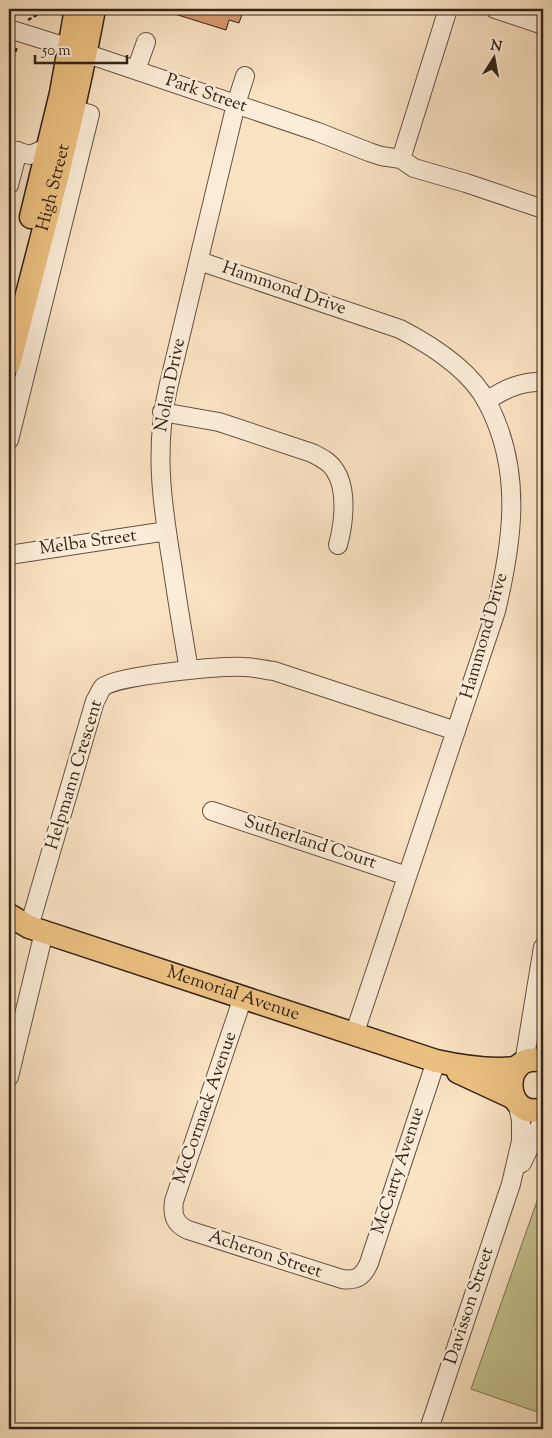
<svg xmlns="http://www.w3.org/2000/svg" width="552" height="1438" font-family="'Sorts Mill Goudy',serif">
	<style>
		.green { fill: #c4c28f; stroke: #7b7253 }
		.building { fill: #d5986f; stroke: #322317 }
		.lines { fill: none; stroke-linecap: round; stroke-linejoin: round }
		.minor-casing { stroke: #645342; stroke-width: 20 }
		.major-casing { stroke: #322317; stroke-width: 25 }
		.path { stroke: #322317; stroke-width: 2.5; stroke-dasharray: 4 2.5; stroke-linecap: butt }
		.minor { stroke: #fcedd8; stroke-width: 18 }
		.major { stroke: #edc282; stroke-width: 22 }
		.labels { text-anchor: middle; dominant-baseline: central; stroke-width: 5; stroke-linejoin: round; paint-order: stroke }
		.street-label { font-size: 18px; fill: #322317; stroke: #fcedd8 }
	</style>
	<rect width="100%" height="100%" fill="#fae3c3"/>
	<filter id="stains"><feTurbulence type="fractalNoise" baseFrequency=".004" numOctaves="4"/><feColorMatrix values="0 0 0 0 .2 0 0 0 0 .09 0 0 0 0 .02 0 0 0 .5 -.17"/></filter>
	<radialGradient id="worn" r=".72"><stop offset=".6" stop-color="#630" stop-opacity="0"/><stop offset="1" stop-color="#630" stop-opacity=".3"/></radialGradient>
	<!-- green -->
	<path class="green" d="M 543,1184 L 543,1414 L 471,1389 Z"/>
	<!-- building -->
	<path class="building" d="M 165,9 L 244,9 L 239,23 L 229,20 L 226,30 L 165,11 Z"/>
	<g class="lines">
		<defs>
			<path id="minor" d="M 495,9 L 543,25
				M 9,29 L 70,48 L 318,132 L 369,152 L 381,156 L 401,159 L 414,168 L 466,183 L 543,209
				M 136,70 L 146,42
				M 9,149 L 30,155 L 49,147
				M 401,159 L 448,9
				M 9,185 L 18,151
				M 199,261 L 400,329 C 431,345 470,370 487,402 C 523,470 513,540 496,611 L 354,1035
				M 486,401 C 505,389 521,381 543,382
				M 162,412 L 219,422 L 312,453 C 320,457 329,461 334,469 C 348,488 344,523 338,545
				M 9,440 L 90,114 L 73,110
				M 9,555 L 167,531
				M 189,670 C 183,635 177,599 172,564 C 162,504 154,448 168,388 L 236,104 L 245,76
				M 212,811 L 407,876
				M 29,927 L 95,701 C 98,697 100,690 103,687 C 118,675 221,666 244,667 C 254,667 264,670 274,671 L 456,731
				M 243,997 L 174,1201 C 172,1216 175,1224 188,1230 L 342,1279 C 356,1281 363,1277 369,1263 L 436,1061
				M 524,1063 L 543,947
				M 9,1077 L 44,932
				M 522,1163 L 543,1119
				M 429,1429 L 511,1184 L 521,1141 L 521,1120 L 517,1102"/>
			<g id="major">
				<path d="M 31,217 L 61,93 L 76,9"/>
				<path id="s1" d="M 9,364 C 39,246 72,129 94,9"/>
				<path id="s2" d="M 9,915 L 29,927 L 436,1061 C 463,1067 489,1071 517,1068"/>
				<path d="M 543,1061 C 500,1049 502,1122 543,1109"/>
				<path d="M 458,1072 L 514,1098"/>
			</g>
		</defs>
		<!-- minor casing -->
		<use href="#minor" class="minor-casing"/>
		<!-- major casing -->
		<use href="#major" class="major-casing"/>
		<!-- path -->
		<path class="path" d="M 28,20 L 47,9
			M 13,58 L 17,47"/>
		<!-- minor -->
		<use href="#minor" class="minor"/>
		<!-- major -->
		<use href="#major" class="major"/>
	</g>
	<g class="labels">
		<!-- street labels -->
		<g class="street-label">
			<text transform="translate(206 94) rotate(19)">Park Street</text>
			<text stroke="none"><textPath href="#s1" startOffset="182">High Street</textPath></text>
			<text transform="translate(284 289) rotate(19)">Hammond Drive</text>
			<text transform="translate(171 385) rotate(-79)">Nolan Drive</text>
			<text transform="translate(88 543) rotate(-8)">Melba Street</text>
			<text transform="translate(485 636) rotate(-74)">Hammond Drive</text>
			<text transform="translate(75 775) rotate(-73)">Helpmann Crescent</text>
			<text transform="translate(310 843) rotate(18)">Sutherland Court</text>
			<text stroke="none"><textPath href="#s2" startOffset="238">Memorial Avenue</textPath></text>
			<text transform="translate(206 1108) rotate(-71)">McCormack Avenue</text>
			<text transform="translate(399 1171) rotate(-72)">McCarty Avenue</text>
			<text transform="translate(265 1255) rotate(18)">Acheron Street</text>
			<text transform="translate(470 1306) rotate(-72)">Davisson Street</text>
		</g>
	</g>
	<!-- margin -->
	<rect width="552" height="1438" fill="none" stroke="#fae3c3" stroke-width="30"/>
	<rect x="10" y="10" width="532" height="1418" fill="none" stroke="#322317" stroke-width="2.5"/>
	<rect x="15" y="15" width="522" height="1408" fill="none" stroke="#322317"/>
	<!-- north arrow -->
	<g transform="translate(494 58) rotate(11)" stroke="#fcedd8" stroke-width="4" paint-order="stroke">
	<path d="M0-4L9 19L0 12L-9 19Z" fill="#322317"/>
	<text y="-8" font-size="14" font-weight="bold" text-anchor="middle" fill="#322317">N</text>
	</g>
	<!-- scale -->
	<path d="M35 55v8h92v-8" fill="none" stroke="#322317" stroke-width="2.5"/>
	<text x="42" y="55" font-size="15" fill="#322317" stroke="#fcedd8" stroke-width="4" paint-order="stroke">50 m</text>
	<rect width="100%" height="100%" filter="url(#stains)"/>
	<rect width="100%" height="100%" fill="url(#worn)"/>
</svg>
